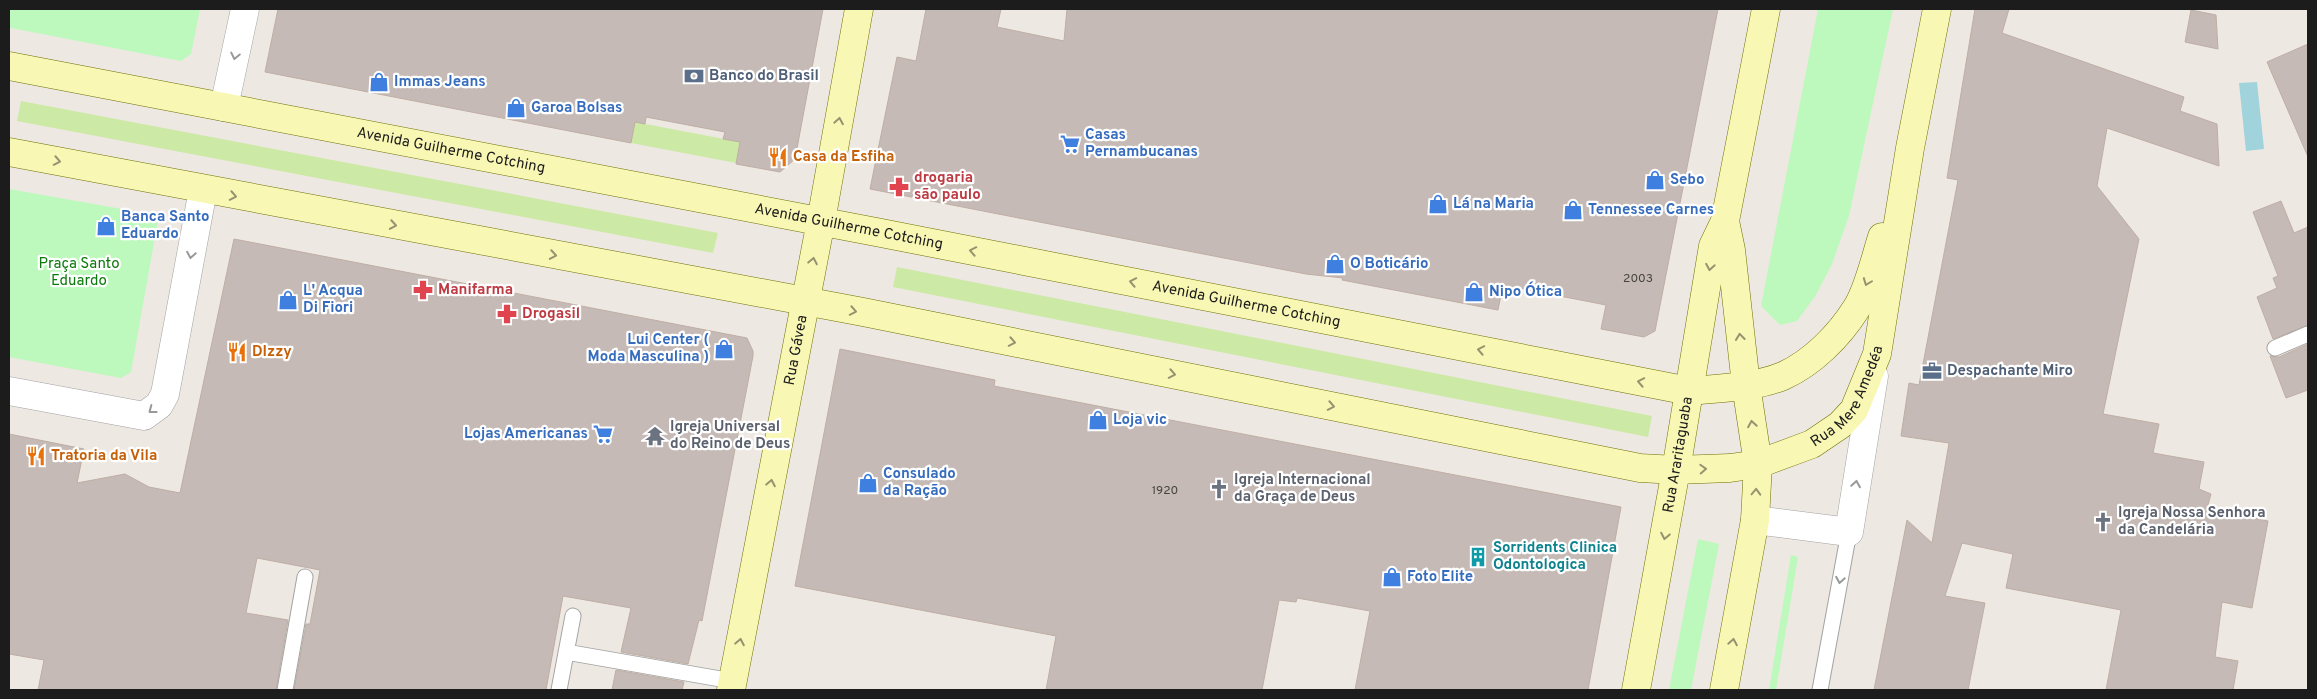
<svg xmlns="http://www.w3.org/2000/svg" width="2317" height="699" font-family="Overpass,sans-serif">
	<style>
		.grass { fill: #cce9a6 }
		.park { fill: #bdf9bd }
		.water { fill: #a1d3dc }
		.building { fill: #c5bab5; stroke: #bfaea4 }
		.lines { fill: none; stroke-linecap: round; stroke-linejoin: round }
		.lane-casing { stroke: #a3a3a3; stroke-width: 17 }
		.street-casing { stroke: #a3a3a3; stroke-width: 29 }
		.secondary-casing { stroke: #6e7105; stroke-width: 29 }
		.lane { stroke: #fff; stroke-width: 15 }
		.street { stroke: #fff; stroke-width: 28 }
		.secondary { stroke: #f9f7b4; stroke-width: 28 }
		.oneway { stroke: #999 }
		.oneway2 { stroke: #969470 }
		.labels { text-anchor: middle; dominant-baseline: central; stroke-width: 4.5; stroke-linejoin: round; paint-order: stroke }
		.number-label { font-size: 12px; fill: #464442 }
		.service-label { font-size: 15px; font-weight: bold; fill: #4e5e75; stroke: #fff; text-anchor: start }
		.shop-label { font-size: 15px; font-weight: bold; fill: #366cbe; stroke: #fff; text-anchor: start }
		.street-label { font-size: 15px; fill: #1c1c1c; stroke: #fff }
		.food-label { font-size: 15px; font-weight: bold; fill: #c56008; stroke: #fff; text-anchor: start }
		.health-label { font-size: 15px; font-weight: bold; fill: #be3a42; stroke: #fff; text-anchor: start }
		.park-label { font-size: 15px; fill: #0b790b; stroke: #fff }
		.worship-label { font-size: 15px; font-weight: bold; fill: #5b616d; stroke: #fff; text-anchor: start }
		.culture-label { font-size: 15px; font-weight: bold; fill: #0d838f; stroke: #fff; text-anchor: start }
	</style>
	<rect width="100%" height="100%" fill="#ede8e1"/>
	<!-- grass -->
	<path class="grass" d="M 21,101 L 718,233 L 713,253 L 17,121 Z
		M 635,122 L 740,142 L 736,163 L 631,143 Z
		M 897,267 L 1652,416 L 1648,437 L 893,287 Z"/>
	<!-- park -->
	<path class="park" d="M 9,9 L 200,9 L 191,54 L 181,61 L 11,28 L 9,26 Z
		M 1818,9 L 1893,9 L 1849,216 L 1832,264 L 1816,295 L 1797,321 L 1780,325 L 1761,306 Z
		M 9,189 L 150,214 L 158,220 L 131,372 L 121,378 L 9,357 Z
		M 1698,539 L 1719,544 L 1691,690 L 1669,690 Z
		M 1791,555 L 1798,557 L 1776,690 L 1769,690 Z"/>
	<!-- water -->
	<path class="water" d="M 2257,82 L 2264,149 L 2246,151 L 2239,83 Z"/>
	<!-- building -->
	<path class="building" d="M 278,9 L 823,9 L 795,159 L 780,172 L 736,164 L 740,142 L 723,139 L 725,132 L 646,117 L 645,124 L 635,122 L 631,143 L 265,72 Z
		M 926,9 L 1001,9 L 997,27 L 1064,41 L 1067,9 L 1718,9 L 1655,331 L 1644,337 L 1601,329 L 1606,305 L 1503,285 L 1498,310 L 1342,280 L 1343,278 L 1306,274 L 870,189 L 897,57 L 916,61 Z
		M 1975,9 L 2009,9 L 2002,33 L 2184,97 L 2180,111 L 2217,124 L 2219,166 L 2107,128 L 2097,186 L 2139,239 L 2103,414 L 2159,424 L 2153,453 L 2204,462 L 2199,489 L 2211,494 L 2207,508 L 2268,521 L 2252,608 L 2222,602 L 2215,657 L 2238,661 L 2233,690 L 2106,690 L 2121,610 L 2006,588 L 2013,554 L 1962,543 L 1945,596 L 1985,603 L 1968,690 L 1874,690 L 1907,520 L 1932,543 L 1949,443 L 1901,436 L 1909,383 L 1919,385 L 1958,180 L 1947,178 Z
		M 2191,10 L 2216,15 L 2218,49 L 2185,42 Z
		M 2308,44 L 2308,157 L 2267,62 Z
		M 2281,201 L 2294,233 L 2308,227 L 2308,325 L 2273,339 L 2257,297 L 2277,288 L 2273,278 L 2278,276 L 2253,212 Z
		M 234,239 L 747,338 L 753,351 L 753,356 L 702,621 L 699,620 L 688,664 L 621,652 L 631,608 L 563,596 L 546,690 L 294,690 L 306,624 L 310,624 L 320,570 L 257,558 L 246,613 L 288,620 L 276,690 L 38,690 L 44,660 L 9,654 L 9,434 L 84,449 L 77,483 L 125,474 L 149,487 L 180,493 Z
		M 2308,344 L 2308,390 L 2286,398 L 2270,356 L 2279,357 Z
		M 840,349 L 995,380 L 994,386 L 1621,507 L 1588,690 L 1355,690 L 1370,611 L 1297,598 L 1296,602 L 1279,600 L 1262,690 L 1046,690 L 1056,636 L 795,586 Z
		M 616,670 L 684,682 L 682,690 L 612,690 Z"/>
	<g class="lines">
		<defs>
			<path id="lane" d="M 2275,348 L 2308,334
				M 566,652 L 732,681
				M 285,690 L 305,577
				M 559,690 L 573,616
				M 1820,690 L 1849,532"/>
			<path id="street" d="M 224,107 L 245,9
				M 9,391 L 144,416 L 159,405 L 165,394 L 203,190
				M 1755,520 L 1849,532 L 1874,376"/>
			<g id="secondary">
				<path id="s1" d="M 9,66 L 876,232 L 1689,391 C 1719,388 1754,388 1783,376 C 1812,363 1839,336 1856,309 C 1868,291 1875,259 1882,237"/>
				<path id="s2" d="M 9,152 L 863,312 L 1640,468 L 1676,470 L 1730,468 L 1758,464 L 1812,444 L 1840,425 L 1854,410 L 1877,354 L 1910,148 L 1937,9"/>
				<path id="s3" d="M 731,690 L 821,221 L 859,9"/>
				<path id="s4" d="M 1636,690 L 1676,470 L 1713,246 L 1725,221 L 1766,9"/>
				<path d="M 1724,690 L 1755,520 L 1758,464 L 1746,385 L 1731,250 L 1725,221"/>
			</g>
		</defs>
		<!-- lane casing -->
		<use href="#lane" class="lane-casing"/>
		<!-- street casing -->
		<use href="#street" class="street-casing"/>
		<!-- secondary casing -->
		<use href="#secondary" class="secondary-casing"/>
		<!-- lane -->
		<use href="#lane" class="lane"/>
		<!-- street -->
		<use href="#street" class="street"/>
		<!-- secondary -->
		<use href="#secondary" class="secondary"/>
	</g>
	<!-- one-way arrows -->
	<defs><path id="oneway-chevron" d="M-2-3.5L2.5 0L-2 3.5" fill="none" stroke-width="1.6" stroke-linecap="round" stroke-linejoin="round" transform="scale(1.25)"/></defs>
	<g class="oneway">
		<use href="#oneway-chevron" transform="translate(235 56) rotate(102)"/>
		<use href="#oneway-chevron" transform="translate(191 255) rotate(100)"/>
		<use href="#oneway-chevron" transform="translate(152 410) rotate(143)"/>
		<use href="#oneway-chevron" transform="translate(1856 484) rotate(-81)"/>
		<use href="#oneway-chevron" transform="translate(1840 580) rotate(100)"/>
	</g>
	<g class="oneway2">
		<use href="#oneway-chevron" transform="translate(839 121) rotate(-80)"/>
		<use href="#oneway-chevron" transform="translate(57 161) rotate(11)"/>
		<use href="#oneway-chevron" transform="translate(233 196) rotate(11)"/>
		<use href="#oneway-chevron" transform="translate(393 225) rotate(10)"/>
		<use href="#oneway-chevron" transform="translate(973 251) rotate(-169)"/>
		<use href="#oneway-chevron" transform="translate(553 255) rotate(10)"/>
		<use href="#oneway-chevron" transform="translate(813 261) rotate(-79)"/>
		<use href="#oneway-chevron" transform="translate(1710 267) rotate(100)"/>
		<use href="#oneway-chevron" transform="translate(1133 282) rotate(-169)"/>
		<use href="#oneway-chevron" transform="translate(1867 282) rotate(111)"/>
		<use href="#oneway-chevron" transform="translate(853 311) rotate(11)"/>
		<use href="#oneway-chevron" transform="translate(1740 337) rotate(-96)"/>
		<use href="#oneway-chevron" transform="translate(1012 342) rotate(11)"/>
		<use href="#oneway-chevron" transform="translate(1481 350) rotate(-169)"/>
		<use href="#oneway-chevron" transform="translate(1172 374) rotate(11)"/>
		<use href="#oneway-chevron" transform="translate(1641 382) rotate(-169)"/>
		<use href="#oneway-chevron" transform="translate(1331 406) rotate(11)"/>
		<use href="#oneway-chevron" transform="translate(1752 424) rotate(-99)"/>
		<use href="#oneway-chevron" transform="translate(1703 469) rotate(-3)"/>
		<use href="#oneway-chevron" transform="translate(771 483) rotate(-79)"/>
		<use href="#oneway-chevron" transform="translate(1756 492) rotate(-88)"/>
		<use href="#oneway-chevron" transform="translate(1665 536) rotate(101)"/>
		<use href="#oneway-chevron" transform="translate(740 642) rotate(-79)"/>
		<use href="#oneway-chevron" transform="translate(1733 642) rotate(-80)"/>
	</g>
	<!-- icons -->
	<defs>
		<symbol id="bank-bare" viewBox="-9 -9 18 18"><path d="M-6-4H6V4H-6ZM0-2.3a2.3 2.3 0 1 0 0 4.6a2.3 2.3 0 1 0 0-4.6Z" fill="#5c6f8a" stroke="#fff" stroke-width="2.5" paint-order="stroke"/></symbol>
		<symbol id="shop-bare" viewBox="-9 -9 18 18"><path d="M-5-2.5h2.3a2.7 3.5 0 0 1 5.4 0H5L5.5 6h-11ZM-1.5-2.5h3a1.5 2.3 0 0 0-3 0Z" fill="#3f7fe0" stroke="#fff" stroke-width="2.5" paint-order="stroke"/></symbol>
		<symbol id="supermarket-bare" viewBox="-9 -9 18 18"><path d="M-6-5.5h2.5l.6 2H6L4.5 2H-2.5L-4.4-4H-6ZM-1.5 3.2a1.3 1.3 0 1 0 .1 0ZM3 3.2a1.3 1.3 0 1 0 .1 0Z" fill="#3f7fe0" stroke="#fff" stroke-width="2.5" paint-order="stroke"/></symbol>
		<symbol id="restaurant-bare" viewBox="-9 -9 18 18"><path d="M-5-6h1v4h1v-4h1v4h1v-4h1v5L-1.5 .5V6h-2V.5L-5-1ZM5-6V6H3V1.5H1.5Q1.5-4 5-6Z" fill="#e8710a" stroke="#fff" stroke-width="2.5" paint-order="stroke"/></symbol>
		<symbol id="pharmacy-bare" viewBox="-9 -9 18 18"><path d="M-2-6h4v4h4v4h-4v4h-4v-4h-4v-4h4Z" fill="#e0444e" stroke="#fff" stroke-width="2.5" paint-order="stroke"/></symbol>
		<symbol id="office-bare" viewBox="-9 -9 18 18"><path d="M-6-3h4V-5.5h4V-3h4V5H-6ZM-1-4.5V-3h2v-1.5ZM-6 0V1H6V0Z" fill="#5c6f8a" stroke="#fff" stroke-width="2.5" paint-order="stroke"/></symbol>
		<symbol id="temple-bare" viewBox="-9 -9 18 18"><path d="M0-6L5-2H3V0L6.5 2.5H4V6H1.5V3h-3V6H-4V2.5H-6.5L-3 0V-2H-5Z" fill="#6b7280" stroke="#fff" stroke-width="2.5" paint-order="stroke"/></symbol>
		<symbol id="church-bare" viewBox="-9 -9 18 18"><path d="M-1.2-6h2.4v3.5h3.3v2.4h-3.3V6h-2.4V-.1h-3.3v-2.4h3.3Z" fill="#6b7280" stroke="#fff" stroke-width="2.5" paint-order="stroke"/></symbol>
		<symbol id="building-bare" viewBox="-9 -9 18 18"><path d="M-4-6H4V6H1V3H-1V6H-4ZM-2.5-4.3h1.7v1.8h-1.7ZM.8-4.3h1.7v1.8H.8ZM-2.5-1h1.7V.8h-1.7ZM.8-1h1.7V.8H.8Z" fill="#0f9aa8" stroke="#fff" stroke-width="2.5" paint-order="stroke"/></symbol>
	</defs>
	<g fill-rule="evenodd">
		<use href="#bank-bare" x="680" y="62" width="28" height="28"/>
		<use href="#shop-bare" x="365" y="68" width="28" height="28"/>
		<use href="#shop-bare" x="502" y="94" width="28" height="28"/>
		<use href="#supermarket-bare" x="1056" y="130" width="28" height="28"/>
		<use href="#restaurant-bare" x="764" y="143" width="28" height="28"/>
		<use href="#shop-bare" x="1641" y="166" width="28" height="28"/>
		<use href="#pharmacy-bare" x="885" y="173" width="28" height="28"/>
		<use href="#shop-bare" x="1424" y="190" width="28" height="28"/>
		<use href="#shop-bare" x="1559" y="196" width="28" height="28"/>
		<use href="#shop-bare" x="92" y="212" width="28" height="28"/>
		<use href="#shop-bare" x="1321" y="250" width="28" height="28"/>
		<use href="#pharmacy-bare" x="409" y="276" width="28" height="28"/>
		<use href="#shop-bare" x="1460" y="278" width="28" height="28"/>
		<use href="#shop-bare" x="274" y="286" width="28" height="28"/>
		<use href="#pharmacy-bare" x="493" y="300" width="28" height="28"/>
		<use href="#shop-bare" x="710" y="335" width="28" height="28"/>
		<use href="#restaurant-bare" x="223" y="338" width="28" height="28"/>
		<use href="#office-bare" x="1918" y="357" width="28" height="28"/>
		<use href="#shop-bare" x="1084" y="406" width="28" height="28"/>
		<use href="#supermarket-bare" x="589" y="420" width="28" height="28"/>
		<use href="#temple-bare" x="641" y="422" width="28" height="28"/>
		<use href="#restaurant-bare" x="22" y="442" width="28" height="28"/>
		<use href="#shop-bare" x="854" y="469" width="28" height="28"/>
		<use href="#church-bare" x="1205" y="475" width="28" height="28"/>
		<use href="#church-bare" x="2089" y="508" width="28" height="28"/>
		<use href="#building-bare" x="1464" y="543" width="28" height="28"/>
		<use href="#shop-bare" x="1378" y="563" width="28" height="28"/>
	</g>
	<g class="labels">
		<!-- number labels -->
		<g class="number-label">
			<text x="1638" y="279">2003</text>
			<text x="1165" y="491">1920</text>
		</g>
		<!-- service labels -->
		<g class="service-label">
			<text x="709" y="76">Banco do Brasil</text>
			<text x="1947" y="371">Despachante Miro</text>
		</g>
		<!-- shop labels -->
		<g class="shop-label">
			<text x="394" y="82">Immas Jeans</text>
			<text x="531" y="108">Garoa Bolsas</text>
			<text x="1085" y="135">Casas<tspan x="1085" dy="17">Pernambucanas</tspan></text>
			<text x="1670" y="180">Sebo</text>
			<text x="1453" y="204">Lá na Maria</text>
			<text x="1588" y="210">Tennessee Carnes</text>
			<text x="121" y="217">Banca Santo<tspan x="121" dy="17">Eduardo</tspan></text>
			<text x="1350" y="264">O Boticário</text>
			<text x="303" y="291">L' Acqua<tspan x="303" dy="17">Di Fiori</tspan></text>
			<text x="1489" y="292">Nipo Ótica</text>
			<text x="709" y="340" text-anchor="end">Lui Center (<tspan x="709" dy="17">Moda Masculina )</tspan></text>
			<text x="1113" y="420">Loja vic</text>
			<text x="588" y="434" text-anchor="end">Lojas Americanas</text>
			<text x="883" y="474">Consulado<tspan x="883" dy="17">da Ração</tspan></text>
			<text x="1407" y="577">Foto Elite</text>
		</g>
		<!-- street labels -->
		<g class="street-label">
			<text stroke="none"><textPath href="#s1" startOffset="450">Avenida Guilherme Cotching</textPath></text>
			<text stroke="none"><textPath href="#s1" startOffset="855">Avenida Guilherme Cotching</textPath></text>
			<text stroke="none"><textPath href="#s1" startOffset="1260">Avenida Guilherme Cotching</textPath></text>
			<text stroke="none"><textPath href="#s3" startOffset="346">Rua Gávea</textPath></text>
			<text stroke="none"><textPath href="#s2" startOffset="1899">Rua Mere Amedéa</textPath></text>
			<text stroke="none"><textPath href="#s4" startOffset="239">Rua Araritaguaba</textPath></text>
		</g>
		<!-- food labels -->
		<g class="food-label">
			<text x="793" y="157">Casa da Esfiha</text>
			<text x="252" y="352">DIzzy</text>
			<text x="51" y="456">Tratoria da Vila</text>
		</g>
		<!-- health labels -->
		<g class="health-label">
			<text x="914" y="178">drogaria<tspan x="914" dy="17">são paulo</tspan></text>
			<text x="438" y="290">Manifarma</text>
			<text x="522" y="314">Drogasil</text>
		</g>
		<!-- park labels -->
		<g class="park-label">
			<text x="79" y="264">Praça Santo<tspan x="79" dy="17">Eduardo</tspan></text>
		</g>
		<!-- worship labels -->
		<g class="worship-label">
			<text x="670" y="427">Igreja Universal<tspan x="670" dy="17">do Reino de Deus</tspan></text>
			<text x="1234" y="480">Igreja Internacional<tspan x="1234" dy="17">da Graça de Deus</tspan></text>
			<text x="2118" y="513">Igreja Nossa Senhora<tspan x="2118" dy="17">da Candelária</tspan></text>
		</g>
		<!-- culture labels -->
		<g class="culture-label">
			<text x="1493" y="548">Sorridents Clinica<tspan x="1493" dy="17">Odontologica</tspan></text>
		</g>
	</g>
	<!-- border -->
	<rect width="2317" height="699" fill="none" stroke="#1c1c1c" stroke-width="20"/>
</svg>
